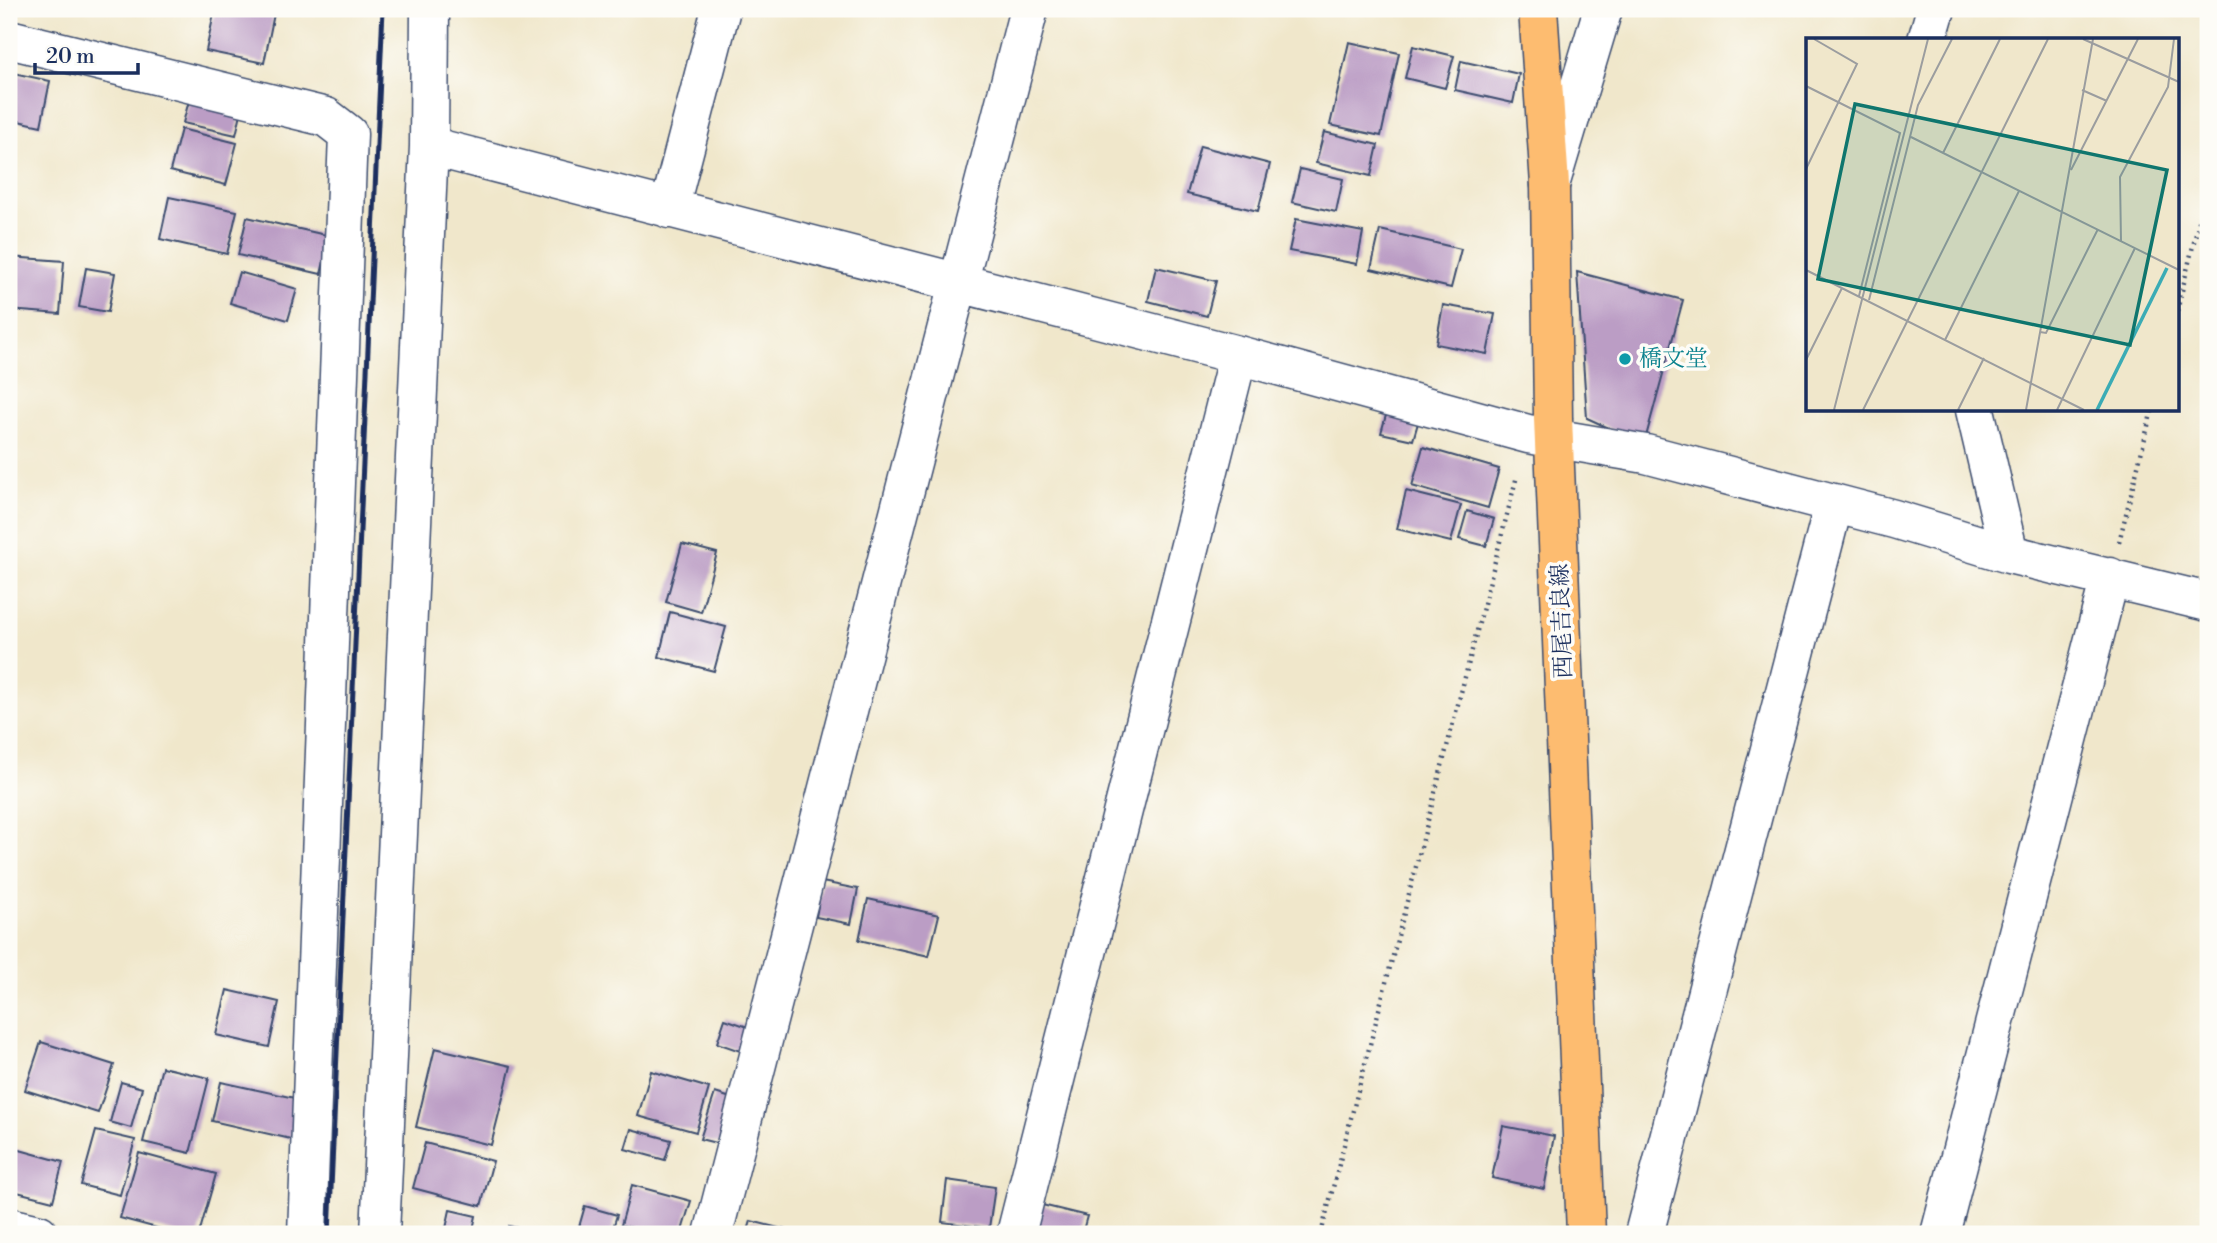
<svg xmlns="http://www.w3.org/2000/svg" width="2217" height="1243" font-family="'Libre Bodoni','Noto Serif JP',serif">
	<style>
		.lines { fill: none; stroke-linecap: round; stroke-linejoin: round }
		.stream { stroke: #3bacb5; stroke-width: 10 }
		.building { fill: #bb9dc5 }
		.minor-casing { stroke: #3b4b6e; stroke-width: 41 }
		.major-casing { stroke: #3b4b6e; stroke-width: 41 }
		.path { stroke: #3b4b6e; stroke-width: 4.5; stroke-dasharray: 2 5; stroke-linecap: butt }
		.minor { stroke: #fff; stroke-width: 38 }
		.major { stroke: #fdbc70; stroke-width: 38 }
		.rail { stroke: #1b2f5e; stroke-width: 5 }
		.culture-dot { fill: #0f9aa8; stroke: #fdfcf7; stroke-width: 2.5 }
		.labels { text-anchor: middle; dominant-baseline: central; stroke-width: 7; stroke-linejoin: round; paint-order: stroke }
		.culture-label { font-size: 23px; fill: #0d838f; stroke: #fdfcf7; text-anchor: start }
		.street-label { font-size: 23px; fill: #1b2f5e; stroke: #fdfcf7 }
		.inset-river { fill: none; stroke: #3bacb5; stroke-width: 3.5 }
		.inset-road { fill: none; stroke: #9b9d9f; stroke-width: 2 }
		.view { fill: #0f766e; fill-opacity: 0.15; stroke: #0f766e; stroke-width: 3.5 }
		.inset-edge { fill: none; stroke: #1b2f5e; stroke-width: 3.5 }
	</style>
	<rect width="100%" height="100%" fill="#fdfcf7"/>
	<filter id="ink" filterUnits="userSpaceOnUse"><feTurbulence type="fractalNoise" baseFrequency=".0143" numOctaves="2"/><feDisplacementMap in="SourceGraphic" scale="14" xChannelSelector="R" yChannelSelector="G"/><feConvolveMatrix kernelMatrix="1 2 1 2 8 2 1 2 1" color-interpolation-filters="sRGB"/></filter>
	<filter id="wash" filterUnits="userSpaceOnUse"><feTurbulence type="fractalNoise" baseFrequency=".00686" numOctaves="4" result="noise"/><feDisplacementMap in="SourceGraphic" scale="28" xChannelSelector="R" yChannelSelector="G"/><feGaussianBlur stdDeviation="1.57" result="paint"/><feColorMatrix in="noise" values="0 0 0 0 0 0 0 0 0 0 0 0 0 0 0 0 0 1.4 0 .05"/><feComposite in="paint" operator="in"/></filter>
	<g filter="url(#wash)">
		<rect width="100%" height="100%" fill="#f0e7cb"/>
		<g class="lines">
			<!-- stream -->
			<path class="stream" d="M 2206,1234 L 2208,1225"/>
		</g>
		<g id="blocks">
			<!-- building -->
			<path class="building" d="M 215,9 L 275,9 L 264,63 L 206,51 Z
				M 1349,42 L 1399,53 L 1381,136 L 1330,125 Z
				M 1413,46 L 1454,56 L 1445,88 L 1405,78 Z
				M 1461,61 L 1519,74 L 1513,103 L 1455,90 Z
				M 9,72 L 50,81 L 41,126 L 9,119 Z
				M 190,97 L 242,109 L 236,135 L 183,123 Z
				M 181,129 L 237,143 L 226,185 L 170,171 Z
				M 1324,132 L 1378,145 L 1371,176 L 1316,163 Z
				M 1200,146 L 1270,164 L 1258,211 L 1187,194 Z
				M 1300,169 L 1343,179 L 1336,212 L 1292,202 Z
				M 169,197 L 237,211 L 227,254 L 160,239 Z
				M 247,217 L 330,236 L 321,274 L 238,255 Z
				M 1296,219 L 1363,232 L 1357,264 L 1289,251 Z
				M 1380,230 L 1461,249 L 1451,288 L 1371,269 Z
				M 9,257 L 64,261 L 60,314 L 9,310 Z
				M 1156,267 L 1216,281 L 1207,316 L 1148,301 Z
				M 86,268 L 115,273 L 108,312 L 79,307 Z
				M 239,272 L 297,289 L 288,320 L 230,303 Z
				M 1577,272 L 1683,300 L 1644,444 L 1587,418 Z
				M 1443,305 L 1495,314 L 1487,354 L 1436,344 Z
				M 1388,408 L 1420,416 L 1413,440 L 1381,433 Z
				M 1423,447 L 1499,469 L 1488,508 L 1412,486 Z
				M 1406,491 L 1461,505 L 1451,542 L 1397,529 Z
				M 1467,511 L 1494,519 L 1486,546 L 1459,539 Z
				M 682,544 L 717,553 L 701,612 L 666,602 Z
				M 670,612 L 726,627 L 714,671 L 659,657 Z
				M 822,882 L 858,889 L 851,924 L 816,917 Z
				M 868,899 L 939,915 L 929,956 L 859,940 Z
				M 227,990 L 279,1002 L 269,1047 L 216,1035 Z
				M 725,1019 L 751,1028 L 743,1052 L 717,1043 Z
				M 41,1042 L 114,1065 L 98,1113 L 25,1090 Z
				M 435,1048 L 511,1066 L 491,1145 L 416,1127 Z
				M 162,1067 L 209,1078 L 190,1153 L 143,1142 Z
				M 651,1071 L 709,1088 L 696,1132 L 638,1116 Z
				M 121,1082 L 142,1088 L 131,1128 L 110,1122 Z
				M 221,1082 L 299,1099 L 291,1139 L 212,1121 Z
				M 715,1093 L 734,1099 L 720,1144 L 700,1139 Z
				M 1503,1126 L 1554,1136 L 1544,1189 L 1492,1178 Z
				M 631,1129 L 671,1140 L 665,1160 L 625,1149 Z
				M 96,1131 L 135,1140 L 120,1195 L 81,1185 Z
				M 425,1143 L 493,1161 L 481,1206 L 413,1188 Z
				M 9,1147 L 63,1162 L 53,1201 L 9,1190 Z
				M 139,1153 L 216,1174 L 199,1234 L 179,1234 L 120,1218 Z
				M 947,1180 L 995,1187 L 989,1228 L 942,1222 Z
				M 632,1185 L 691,1201 L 681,1234 L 655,1234 L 621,1225 Z
				M 1038,1204 L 1087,1216 L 1082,1234 L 1031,1234 Z
				M 585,1206 L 617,1215 L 611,1234 L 577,1234 Z
				M 450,1210 L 476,1216 L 472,1234 L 445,1233 Z
				M 751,1221 L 799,1233 L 799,1234 L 747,1234 Z
				M 509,1226 L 539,1233 L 539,1234 L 507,1234 Z"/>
		</g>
	</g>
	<g filter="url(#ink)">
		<use href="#blocks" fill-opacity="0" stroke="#3b4b6e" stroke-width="2"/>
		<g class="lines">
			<defs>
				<path id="minor" d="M 9,39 L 326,117 L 348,134 L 307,1234
					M 1927,40 L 1936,9
					M 429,146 L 1238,355 L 1528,434 L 1646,454 L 1894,519 L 2009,554 L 2208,602
					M 1550,185 L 1603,9
					M 669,209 L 721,9
					M 1975,410 L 2009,554
					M 9,1227 L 39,1234
					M 380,1234 L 429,146 L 430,9
					M 713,1234 L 1029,9
					M 1016,1234 L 1238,355
					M 1644,1234 L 1834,503
					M 1940,1234 L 2110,577"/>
				<path id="major" d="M 1538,9 L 1550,185 L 1553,418 L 1586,1234"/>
			</defs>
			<!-- minor casing -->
			<use href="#minor" class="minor-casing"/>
			<!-- major casing -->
			<use href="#major" class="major-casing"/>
			<!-- path -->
			<path class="path" d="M 2177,311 L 2208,185
				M 2119,542 L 2152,410
				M 1321,1234 L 1517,476"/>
			<!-- minor -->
			<use href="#minor" class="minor"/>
			<!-- major -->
			<use href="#major" class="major"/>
			<!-- rail -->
			<path class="rail" d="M 329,1234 L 383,9"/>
		</g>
	</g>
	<!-- markers -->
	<circle class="culture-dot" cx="1625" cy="359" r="7"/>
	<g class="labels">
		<!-- culture labels -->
		<g class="culture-label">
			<text x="1639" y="359">橋文堂</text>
		</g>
		<!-- street labels -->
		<g class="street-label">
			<text transform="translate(1562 621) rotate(-92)">西尾吉良線</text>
		</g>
	</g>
	<!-- overview -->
	<g transform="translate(1806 38)">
		<rect width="373" height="373" fill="#f0e7cb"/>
		<path class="inset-river" d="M 291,372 L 361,230"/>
		<path class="inset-road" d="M 277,1 L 373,44M 0,48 L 94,95 L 53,258M 276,52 L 301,63M 105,99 L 373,232M 137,115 L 194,1M 0,131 L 51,26 L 8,1M 265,132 L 332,1M 315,204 L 314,139 L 362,49 L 368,1M 0,232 L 278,372M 63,262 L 112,67 L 146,1M 234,294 L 240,295 L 292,191M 139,302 L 213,153M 0,322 L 36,250M 28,372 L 122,1M 57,372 L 242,1M 152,372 L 178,320M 220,372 L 287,1M 251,372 L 329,210"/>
		<path class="view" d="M 49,66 L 361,132 L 324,307 L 12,241 Z"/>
		<rect width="373" height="373" class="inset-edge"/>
	</g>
	<!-- margin -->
	<rect width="2217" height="1243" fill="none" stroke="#fdfcf7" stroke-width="35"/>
	<!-- scale -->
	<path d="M35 63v10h103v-10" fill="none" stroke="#1b2f5e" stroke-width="3.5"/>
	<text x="46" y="63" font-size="21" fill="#1b2f5e" stroke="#fdfcf7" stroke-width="5" paint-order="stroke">20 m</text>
</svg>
